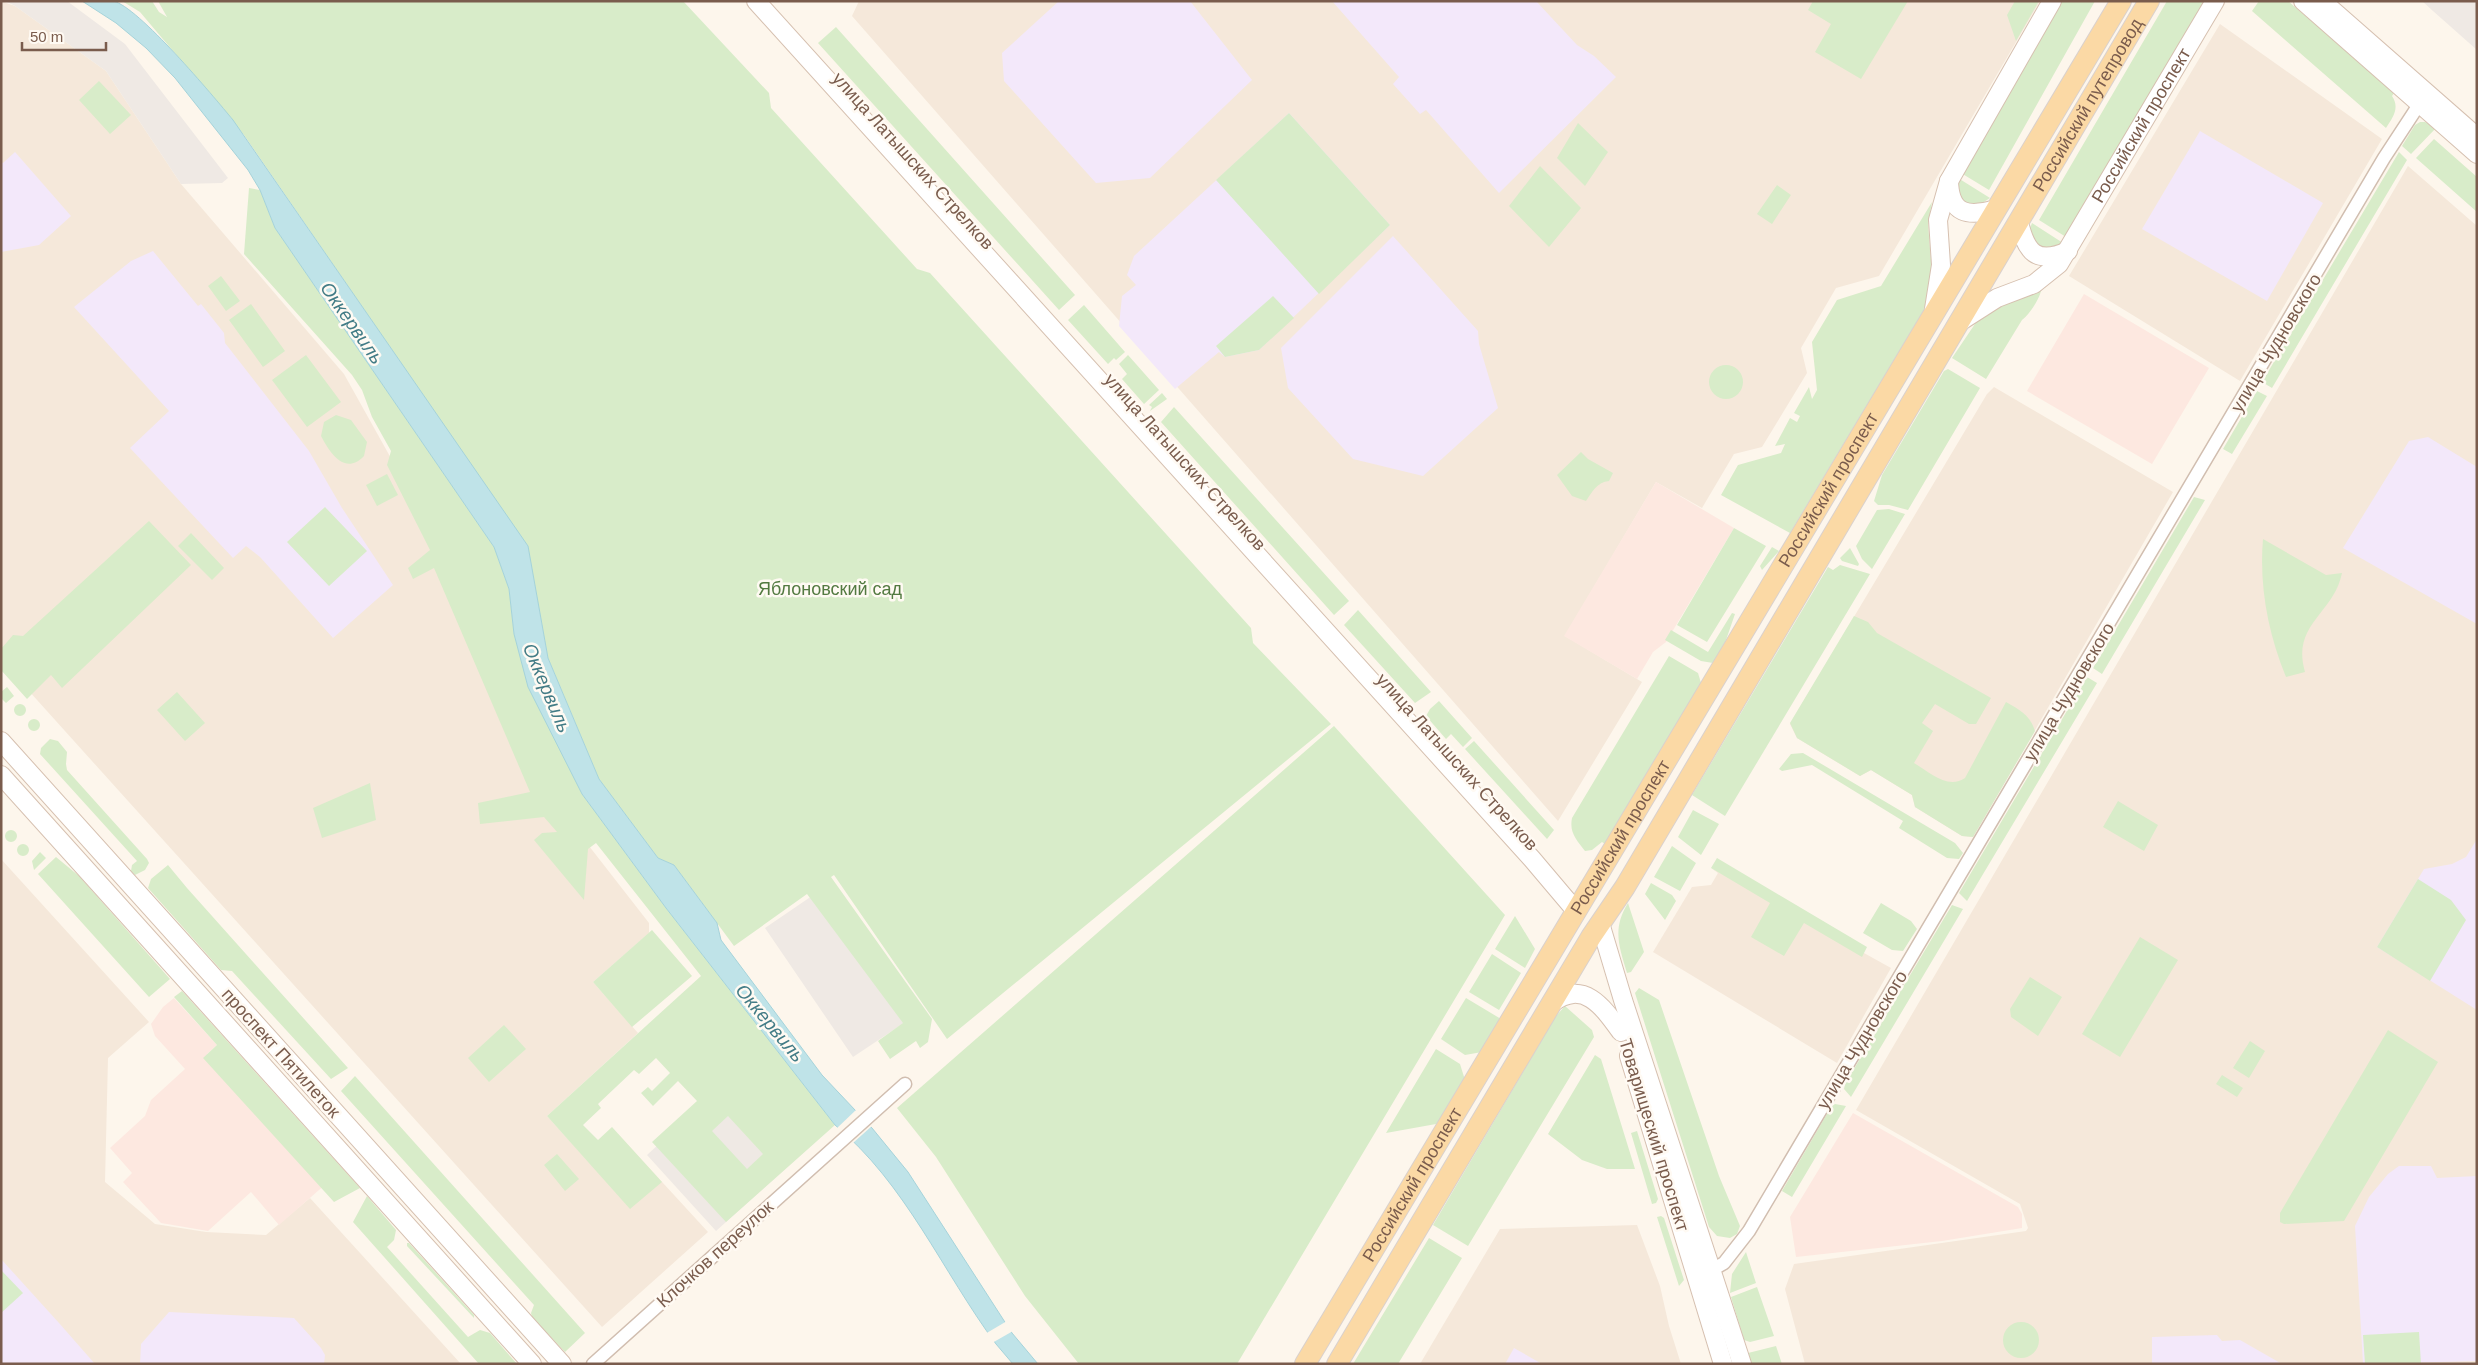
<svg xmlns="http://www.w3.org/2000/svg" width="2478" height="1365" font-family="Arial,sans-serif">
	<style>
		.residential { fill: #f5e8da }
		.commercial { fill: #fde8e0 }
		.industrial { fill: #efe9e4 }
		.education { fill: #f3e8fa }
		.green { fill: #d8ecc9; fill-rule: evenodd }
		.water { fill: #bfe3e8; stroke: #a5d3da }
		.pier { fill: #fdf6ec }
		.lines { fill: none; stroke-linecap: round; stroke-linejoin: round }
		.street-casing { stroke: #d1beb0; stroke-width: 15 }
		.secondary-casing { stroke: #d6c0b0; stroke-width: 20 }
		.primary-casing { stroke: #dad1cd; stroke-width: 22 }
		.street { stroke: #fff; stroke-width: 12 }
		.secondary { stroke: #fff; stroke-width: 18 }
		.primary { stroke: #fbd9a5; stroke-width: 20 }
		.labels { text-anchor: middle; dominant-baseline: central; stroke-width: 5; stroke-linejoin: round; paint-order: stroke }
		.street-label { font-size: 18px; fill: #7a5c4d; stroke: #fffaf3 }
		.park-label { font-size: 18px; fill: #537a41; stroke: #fffaf3 }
		.water-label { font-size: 19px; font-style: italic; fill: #437c86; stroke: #fffaf3 }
	</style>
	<rect width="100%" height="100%" fill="#fdf6ec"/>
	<!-- residential -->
	<path class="residential" d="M 1,1 L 15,6 L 106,71 L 181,184 L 344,374 L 402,478 L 568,819 L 649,923 L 649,933 L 593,982 L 638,1033 L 547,1116 L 588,1161 L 618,1134 L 708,1232 L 602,1327 L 1,660 Z
		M 859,1 L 2040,1 L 1879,276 L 1836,288 L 1801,348 L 1807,373 L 1762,447 L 1734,454 L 1702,508 L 1656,482 L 1565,636 L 1642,682 L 1558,821 L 852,16 Z
		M 2220,24 L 2382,139 L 2240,381 L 2069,276 Z
		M 2408,166 L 2477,226 L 2477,1364 L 1805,1364 L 1785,1289 L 1794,1264 L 2026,1231 L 2028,1228 L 2020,1204 L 1856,1110 Z
		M 1994,387 L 2173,492 L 1973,837 L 1962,836 L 1915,807 L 1912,795 L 1871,770 L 1860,776 L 1797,738 L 1790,724 L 1987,394 Z
		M 1,859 L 149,1022 L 108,1058 L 105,1182 L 155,1224 L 206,1232 L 266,1235 L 310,1198 L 461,1364 L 1,1364 Z
		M 1711,868 L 1891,968 L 1837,1063 L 1653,952 L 1692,887 L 1711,885 L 1718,873 Z
		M 1637,1225 L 1660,1286 L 1669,1326 L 1681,1364 L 1420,1364 L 1500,1229 Z"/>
	<!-- commercial -->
	<path class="commercial" d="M 2084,294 L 2209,368 L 2152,464 L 2027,391 Z
		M 1656,482 L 1734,528 L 1666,642 L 1653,652 L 1637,679 L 1564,636 Z
		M 174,998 L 217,1045 L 207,1054 L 327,1183 L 279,1225 L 251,1192 L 208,1231 L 161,1223 L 123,1182 L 132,1173 L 110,1148 L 145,1116 L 151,1100 L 185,1069 L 155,1036 L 151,1024 L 163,1007 Z
		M 1853,1113 L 2018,1207 L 2022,1214 L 2022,1228 L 1942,1241 L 1796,1257 L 1790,1217 Z"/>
	<!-- industrial -->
	<path class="industrial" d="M 5,1 L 67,1 L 125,44 L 228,178 L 222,183 L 181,184 L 106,71 L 15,6 Z
		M 2422,1 L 2477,1 L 2477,50 L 2433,11 Z
		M 828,885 L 916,1015 L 853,1057 L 765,928 Z
		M 743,1067 L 813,1144 L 716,1231 L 647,1155 Z"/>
	<!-- education -->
	<path class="education" d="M 1059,1 L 1190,1 L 1252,80 L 1150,178 L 1096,183 L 1004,81 L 1002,53 Z
		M 1332,1 L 1536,1 L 1577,45 L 1594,56 L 1616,77 L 1499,193 L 1426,110 L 1420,114 L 1393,84 L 1399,77 Z
		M 1289,113 L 1390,225 L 1259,350 L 1225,357 L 1219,352 L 1175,389 L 1119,326 L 1122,296 L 1136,285 L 1127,275 L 1134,256 Z
		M 2200,131 L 2323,203 L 2267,301 L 2142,229 Z
		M 15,152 L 71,216 L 39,245 L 1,252 L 1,162 L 3,163 Z
		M 1393,236 L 1478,331 L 1479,344 L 1498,408 L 1423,476 L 1353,459 L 1288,388 L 1281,348 Z
		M 153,251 L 198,306 L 201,304 L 224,333 L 225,343 L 309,451 L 342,508 L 393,585 L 333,638 L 260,557 L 246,546 L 233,558 L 130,448 L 169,411 L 74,307 L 131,261 Z
		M 2428,437 L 2477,467 L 2477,624 L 2343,548 L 2409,441 Z
		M 2477,839 L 2477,1010 L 2377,947 L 2424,869 L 2452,864 L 2466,857 Z
		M 2399,1166 L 2431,1166 L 2437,1178 L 2477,1176 L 2477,1361 L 2363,1364 L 2355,1226 L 2369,1197 L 2388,1174 Z
		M 1,1259 L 59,1323 L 95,1364 L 1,1364 Z
		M 169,1312 L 294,1318 L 321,1348 L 325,1355 L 324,1364 L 140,1364 L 141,1344 Z
		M 2217,1335 L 2222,1341 L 2240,1340 L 2282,1364 L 2152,1364 L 2152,1337 Z
		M 1514,1348 L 1542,1364 L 1505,1364 Z"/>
	<!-- green -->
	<path class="green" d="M 122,1 L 152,1 L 159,12 L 167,17 L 158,1 L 683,1 L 769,93 L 771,108 L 917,269 L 930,273 L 1251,628 L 1253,643 L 1331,724 L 947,1039 L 834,875 L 831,877 L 932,1019 L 928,1042 L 920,1048 L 916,1041 L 890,1059 L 878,1041 L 903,1023 L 807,894 L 734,946 L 674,865 L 658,858 L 599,779 L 548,658 L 527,546 L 244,135 L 140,12 Z
		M 1813,1 L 1908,1 L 1861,79 L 1815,52 L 1831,24 L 1808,10 Z
		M 2015,1 L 2039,1 L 2016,41 L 2007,15 Z
		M 2061,1 L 2095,1 L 1989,190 L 1961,173 Z
		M 2167,1 L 2206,1 L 2066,237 L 2039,220 Z
		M 2259,1 L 2288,1 L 2394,93 L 2392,96 C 2400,108 2393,117 2386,128 L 2252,11 Z
		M 836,27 L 1075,295 L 1059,310 L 818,43 Z
		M 99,81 L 131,115 L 110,134 L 79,100 Z
		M 1289,113 L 1390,225 L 1319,294 L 1216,180 Z
		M 2420,122 L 2425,122 L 2436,128 L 2411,154 L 2402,146 L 2415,125 Z
		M 1578,123 L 1608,152 L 1585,186 L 1557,158 Z
		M 2434,139 L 2477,177 L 2477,212 L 2416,158 Z
		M 2399,152 L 2407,160 L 2272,388 L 2262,382 Z
		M 1540,166 L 1581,208 L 1549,247 L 1509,206 Z
		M 1958,178 L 1990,198 L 1976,207 L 1960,201 L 1957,184 Z
		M 1777,185 L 1791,195 L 1772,224 L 1757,214 Z
		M 249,188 L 260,190 L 275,228 L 494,547 L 509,589 L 514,634 L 582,794 L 666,908 L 835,1125 L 726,1222 L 652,1142 L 697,1101 L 678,1081 L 653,1106 L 641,1093 L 648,1087 L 652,1091 L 670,1073 L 656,1058 L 639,1074 L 634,1070 L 598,1104 L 601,1108 L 583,1125 L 598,1140 L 612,1127 L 662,1182 L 630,1209 L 547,1116 L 701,976 L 596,843 L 588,849 L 584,900 L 534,840 L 542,833 L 557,832 L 544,817 L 480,824 L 478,803 L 530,792 L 434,568 L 413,579 L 408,568 L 430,550 L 387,465 L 391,451 L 372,417 L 362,390 L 352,375 L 244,254 ZM 728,1116 L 763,1154 L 747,1169 L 712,1131 Z
		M 1932,202 L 1928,224 L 1932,273 L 1925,308 L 1790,533 L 1721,495 L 1738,465 L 1781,453 L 1785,444 L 1775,446 L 1790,418 L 1797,422 L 1800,416 L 1794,413 L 1809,387 L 1812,399 L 1817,390 L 1812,342 L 1837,300 L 1881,286 Z
		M 2032,223 L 2063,243 L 2057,249 L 2036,247 L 2029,231 Z
		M 221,276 L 240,301 L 226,311 L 208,286 Z
		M 2042,285 C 2042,296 2030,314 2022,320 L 1986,379 L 1952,358 L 1981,315 Z
		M 1273,296 L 1294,318 L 1259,350 L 1225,357 L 1216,346 Z
		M 251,304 L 285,351 L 263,367 L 229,320 Z
		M 1084,305 L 1125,352 L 1116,360 L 1114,358 L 1108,364 L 1068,320 Z
		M 306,355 L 341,402 L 307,427 L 272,380 Z
		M 1128,355 L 1159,390 L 1144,404 L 1122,379 L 1127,374 L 1119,364 Z
		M1709 382a17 17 0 1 1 34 0a17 17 0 1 1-34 0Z
		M 1948,369 L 1980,388 L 1908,510 L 1889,505 L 1878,505 L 1874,501 L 1882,475 L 1944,371 Z
		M 2257,391 L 2267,396 L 2232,454 L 2223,449 Z
		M 1162,393 L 1167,399 L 1150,411 L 1152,407 L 1149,405 Z
		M 1174,407 L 1349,601 L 1334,615 L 1161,422 Z
		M 336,415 L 351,420 L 367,442 L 364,456 C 345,476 330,453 321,436 L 324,422 Z
		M 1581,452 L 1588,459 L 1613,473 L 1609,481 C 1597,482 1592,492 1586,501 L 1572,496 L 1557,475 Z
		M 387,474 L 398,495 L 377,506 L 366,485 Z
		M 2194,497 L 2205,500 L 2102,674 L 2093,668 Z
		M 325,507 L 367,551 L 329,586 L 287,542 Z
		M 1889,509 L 1905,514 L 1872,569 L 1862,559 L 1856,546 L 1877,510 Z
		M 149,521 L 191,565 L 62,688 L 51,675 L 27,699 L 1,670 L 1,649 L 13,635 L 23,636 Z
		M 1734,528 L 1766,546 L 1707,642 L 1677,625 Z
		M 191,533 L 224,568 L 212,580 L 178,546 Z
		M 2263,539 L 2326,575 L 2342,573 C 2334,614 2291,624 2305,672 L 2286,677 C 2268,633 2259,586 2263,539 Z
		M 1772,547 L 1779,551 L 1762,570 L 1760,566 Z
		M 1850,548 L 1859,564 L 1858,566 L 1842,561 L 1840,558 Z
		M 1840,565 L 1870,574 L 1725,816 L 1692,795 L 1828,567 L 1833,570 Z
		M 1358,610 L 1431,692 L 1415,703 L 1344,625 Z
		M 1732,613 L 1735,614 L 1726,640 L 1713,663 L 1701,661 L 1665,640 L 1671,630 L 1708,652 Z
		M 1854,616 L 1868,622 L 1877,633 L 1991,698 L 1976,724 L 1969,724 L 1935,704 L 1922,723 L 1933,731 L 1914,763 C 1929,772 1948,790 1965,778 L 2006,702 C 2020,710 2030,715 2035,731 L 1973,837 L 1962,836 L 1915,807 L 1912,795 L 1871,770 L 1860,776 L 1797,738 L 1790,723 Z
		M 1669,656 L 1698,673 L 1701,683 L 1605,844 L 1602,842 L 1592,850 L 1585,851 C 1577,840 1569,833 1572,818 Z
		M 2087,677 L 2097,683 L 1967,901 L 1959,893 Z
		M 7,687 L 14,696 L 6,703 L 1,698 L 1,692 Z
		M 177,692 L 205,723 L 185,741 L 157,710 Z
		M 1439,701 L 1472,738 L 1463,747 L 1451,734 L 1446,739 L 1426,716 L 1430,709 Z
		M14 710a6 6 0 1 1 12 0a6 6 0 1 1-12 0Z
		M28 725a6 6 0 1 1 12 0a6 6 0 1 1-12 0Z
		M 1334,726 L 1505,915 L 1237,1364 L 1079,1364 L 1025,1296 L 936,1157 L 897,1108 Z
		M 50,739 L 58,741 L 67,752 L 66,764 L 67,770 L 147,859 L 149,863 L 145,870 L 135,875 L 131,871 L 132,865 L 137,861 L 40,754 L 41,748 Z
		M 1474,741 L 1554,830 L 1547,839 L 1465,749 Z
		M 1803,753 L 1955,843 L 1963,853 L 1959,859 L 1947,858 L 1899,828 L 1903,821 L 1812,765 L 1782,771 L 1779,769 L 1791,754 Z
		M 370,783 L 376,820 L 322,838 L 313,808 Z
		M 2118,801 L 2158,825 L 2144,851 L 2103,827 Z
		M 1693,810 L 1719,824 L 1701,855 L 1678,837 Z
		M5 836a6 6 0 1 1 12 0a6 6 0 1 1-12 0Z
		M17 850a6 6 0 1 1 12 0a6 6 0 1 1-12 0Z
		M 1672,846 L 1696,863 L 1680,891 L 1654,877 Z
		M 40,852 L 46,858 L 34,870 L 32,861 Z
		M 56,857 L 79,876 L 170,979 L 149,997 L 38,874 Z
		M 1717,858 L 1867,947 L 1862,957 L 1804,923 L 1784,956 L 1751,937 L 1770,903 L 1711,868 Z
		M 168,865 L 187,888 L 348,1068 L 331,1079 L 232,971 L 221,970 L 148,888 L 151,879 Z
		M 2418,879 L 2451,900 L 2466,920 L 2430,981 L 2377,947 Z
		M 1651,883 L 1672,895 L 1676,901 L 1665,920 L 1645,894 Z
		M 1628,903 L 1644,952 L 1631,972 L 1627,973 C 1619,946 1612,929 1628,903 Z
		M 1881,903 L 1911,921 L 1917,929 L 1903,951 L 1892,950 L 1863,933 Z
		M 1952,905 L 1963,909 L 1851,1097 L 1844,1089 L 1845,1084 Z
		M 1515,916 L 1535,949 L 1525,968 L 1495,949 Z
		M 652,930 L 692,976 L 632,1027 L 593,982 Z
		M 2140,937 L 2178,960 L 2120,1057 L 2082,1034 Z
		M 1492,954 L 1521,973 L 1499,1010 L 1469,992 Z
		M 2030,977 L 2062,997 L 2038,1036 L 2011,1017 L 2010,1009 Z
		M 1639,988 L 1659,1000 L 1719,1176 L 1740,1226 L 1737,1234 L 1730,1238 L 1717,1236 L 1709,1227 L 1635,993 Z
		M 182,991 L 360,1188 L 334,1202 L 203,1058 L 217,1045 L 174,997 Z
		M 1466,998 L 1501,1019 L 1482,1052 L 1465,1055 L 1441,1039 Z
		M 1565,1006 L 1592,1030 L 1594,1037 L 1468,1246 L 1433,1225 L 1556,1016 Z
		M 504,1025 L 526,1049 L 489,1082 L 468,1058 Z
		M 2388,1030 L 2438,1062 L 2344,1221 L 2284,1224 L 2280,1222 L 2280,1213 Z
		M 2250,1041 L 2265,1051 L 2249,1078 L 2233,1068 Z
		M 1436,1049 L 1460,1064 L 1465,1080 L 1442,1119 L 1436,1124 L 1386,1133 Z
		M 1595,1055 L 1601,1059 L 1635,1169 L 1607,1169 L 1582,1160 L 1548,1134 Z
		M 2222,1075 L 2243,1088 L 2237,1097 L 2216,1084 Z
		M 355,1076 L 585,1333 L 565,1352 L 532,1317 L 531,1313 L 534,1305 L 341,1091 Z
		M 1835,1104 L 1846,1106 L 1792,1197 L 1782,1191 L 1831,1107 Z
		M 1637,1131 L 1658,1199 L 1656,1203 L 1652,1204 L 1631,1133 Z
		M 557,1154 L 579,1179 L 565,1191 L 544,1165 Z
		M 367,1196 L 396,1230 L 394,1240 L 387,1247 L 468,1337 L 480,1330 L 490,1333 L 517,1364 L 479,1364 L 353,1222 Z
		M 1661,1216 L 1664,1218 L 1684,1280 L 1679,1286 L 1657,1217 Z
		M 1429,1238 L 1462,1258 L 1398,1364 L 1353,1364 Z
		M 407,1243 L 409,1243 L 474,1315 L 474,1318 L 407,1246 Z
		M 1746,1252 L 1756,1283 L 1730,1293 L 1732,1274 Z
		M 1,1270 L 23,1293 L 1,1313 Z
		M 1757,1287 L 1774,1336 L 1750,1342 L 1744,1340 L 1731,1297 Z
		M2003 1340a18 18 0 1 1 36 0a18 18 0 1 1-36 0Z
		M 2419,1332 L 2421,1364 L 2365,1364 L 2363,1335 Z
		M 1776,1346 L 1782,1364 L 1752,1364 L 1748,1353 Z"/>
	<!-- water -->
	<path class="water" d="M 82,1 C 92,1 103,0 113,1 C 138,6 214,97 233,120 L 528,546 L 548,658 L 599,779 L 658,858 L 674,865 L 717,923 L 721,940 L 822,1075 L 872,1128 L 908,1172 L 1012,1333 L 1038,1364 L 1013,1364 L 996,1344 C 942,1271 906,1184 835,1125 L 666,908 L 582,794 L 528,687 L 514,634 L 509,589 L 494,547 L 275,228 L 260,190 L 248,170 L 175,78 L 146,48 L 116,23 Z"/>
	<!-- pier -->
	<path class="pier" d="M 857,1109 L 873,1125 L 853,1143 L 836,1129 Z
		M 1007,1321 L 1013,1331 L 992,1343 L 985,1334 Z"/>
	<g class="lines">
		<defs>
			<path id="street" d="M 1705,1274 L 1724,1263 L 1749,1231 L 2384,158 L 2424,97
				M 593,1364 L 905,1084"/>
			<g id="secondary">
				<path d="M 756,1 L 1532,859 L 1576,911"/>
				<path d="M 2303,1 L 2477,154"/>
				<path d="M 2322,1 L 2477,137"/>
				<path d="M 1949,181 C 1950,215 1968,217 1997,209"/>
				<path d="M 2019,222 C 2026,252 2036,265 2068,251"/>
				<path d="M 1934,309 L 1941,265 L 1938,220 L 1949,181 L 2052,1"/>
				<path id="s1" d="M 1958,323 L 1997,298 L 2034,284 L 2059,264 L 2215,1"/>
				<path d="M 1,741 L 562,1364"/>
				<path d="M 1,775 L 532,1364"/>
				<path d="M 1600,923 L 1623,1000 L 1742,1364"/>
				<path d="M 1552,1003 C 1584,979 1603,1007 1621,1032"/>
				<path d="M 1629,1056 L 1723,1364"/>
			</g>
			<g id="primary">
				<path id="s2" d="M 1305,1364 L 2121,1"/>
				<path id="s3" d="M 1337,1364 L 1591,937 L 1625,887 L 2149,1"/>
			</g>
		</defs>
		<!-- street casing -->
		<use href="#street" class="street-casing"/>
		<!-- secondary casing -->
		<use href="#secondary" class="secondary-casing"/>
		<!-- primary casing -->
		<use href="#primary" class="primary-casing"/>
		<!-- street -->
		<use href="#street" class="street"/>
		<!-- secondary -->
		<use href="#secondary" class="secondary"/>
		<!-- primary -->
		<use href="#primary" class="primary"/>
	</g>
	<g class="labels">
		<!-- street labels -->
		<g class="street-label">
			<text stroke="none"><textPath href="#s3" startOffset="1466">Российский путепровод</textPath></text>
			<text stroke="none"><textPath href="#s1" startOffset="279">Российский проспект</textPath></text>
			<text transform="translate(913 161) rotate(48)">улица Латышских Стрелков</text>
			<text transform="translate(2276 343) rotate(-59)">улица Чудновского</text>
			<text transform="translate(1185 462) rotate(48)">улица Латышских Стрелков</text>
			<text stroke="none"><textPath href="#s2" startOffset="1019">Российский проспект</textPath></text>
			<text transform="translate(2069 692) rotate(-59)">улица Чудновского</text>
			<text transform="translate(1457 762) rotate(48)">улица Латышских Стрелков</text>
			<text stroke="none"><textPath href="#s2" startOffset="614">Российский проспект</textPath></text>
			<text transform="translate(1862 1040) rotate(-59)">улица Чудновского</text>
			<text transform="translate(281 1053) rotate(48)">проспект Пятилеток</text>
			<text transform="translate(1654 1135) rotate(73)">Товарищеский проспект</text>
			<text stroke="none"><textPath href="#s2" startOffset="209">Российский проспект</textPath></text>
			<text transform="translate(715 1254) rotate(-42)">Клочков переулок</text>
		</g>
		<!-- park labels -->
		<g class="park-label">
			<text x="830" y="589">Яблоновский сад</text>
		</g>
		<!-- water labels -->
		<g class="water-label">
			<text transform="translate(352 323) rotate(55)">Оккервиль</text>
			<text transform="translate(547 688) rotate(67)">Оккервиль</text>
			<text transform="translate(770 1023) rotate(50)">Оккервиль</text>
		</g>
	</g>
	<!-- border -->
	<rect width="2478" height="1365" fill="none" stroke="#7a5c4d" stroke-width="5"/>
	<!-- scale -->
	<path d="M22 42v8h84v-8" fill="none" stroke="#7a5c4d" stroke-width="2.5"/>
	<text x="30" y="42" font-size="15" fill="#7a5c4d" stroke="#fffaf3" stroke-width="4" paint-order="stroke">50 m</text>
</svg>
